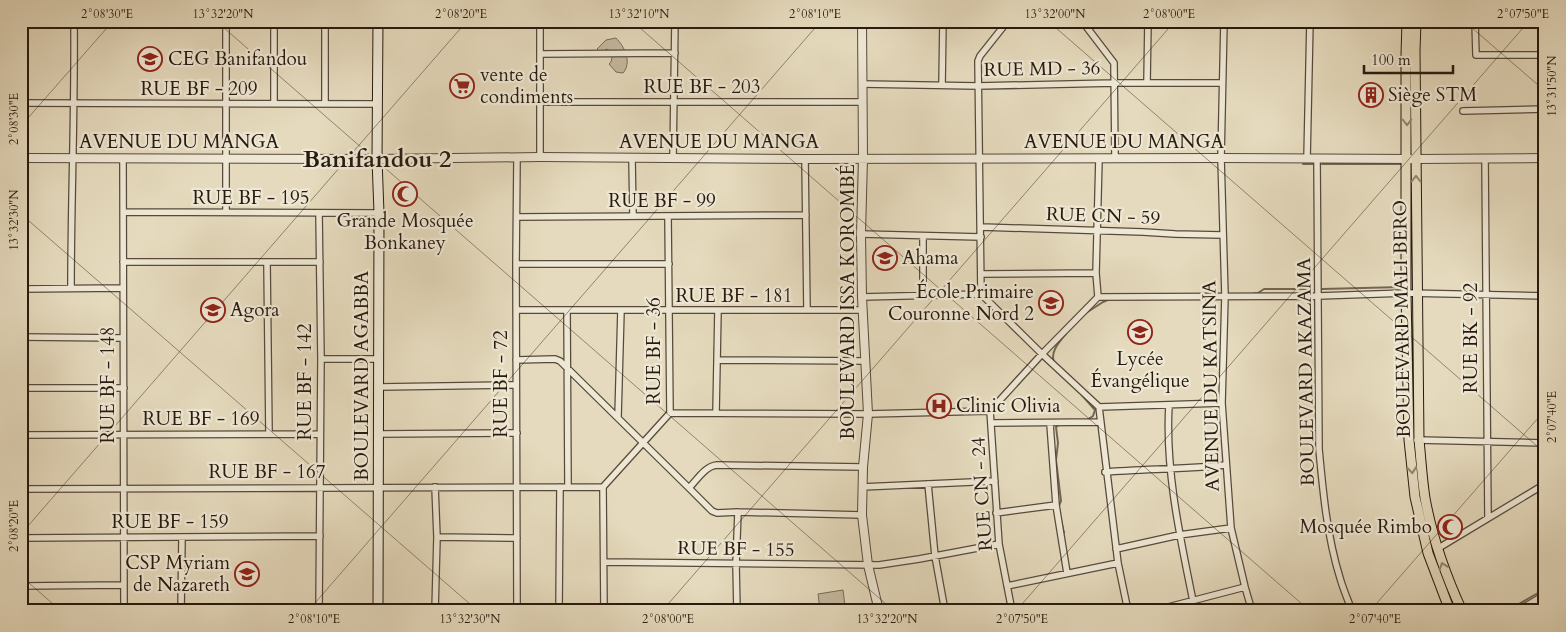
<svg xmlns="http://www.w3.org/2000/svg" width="1566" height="632" font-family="Cardo,serif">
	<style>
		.green { fill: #c5b99f; stroke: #766a56 }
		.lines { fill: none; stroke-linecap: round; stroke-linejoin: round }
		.stream { stroke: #726654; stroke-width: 2 }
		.minor-casing { stroke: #564a3a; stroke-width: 8 }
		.tertiary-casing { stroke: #564a3a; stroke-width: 10 }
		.secondary-casing { stroke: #271a0e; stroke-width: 11 }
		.primary-casing { stroke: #271a0e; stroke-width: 11 }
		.minor { stroke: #eee7d4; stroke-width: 5.5 }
		.tertiary { stroke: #eee7d4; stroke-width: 8 }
		.secondary { stroke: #eee7d4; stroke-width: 9 }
		.primary { stroke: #e5dabd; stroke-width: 9 }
		.oneway { stroke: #90846e }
		.ticks { fill: none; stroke: #271a0e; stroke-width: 1; stroke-opacity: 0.45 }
		.labels { text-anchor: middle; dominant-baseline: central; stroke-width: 4.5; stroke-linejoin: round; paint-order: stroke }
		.poi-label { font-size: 19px; fill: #271a0e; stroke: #eee7d4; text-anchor: start }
		.street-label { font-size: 19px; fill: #271a0e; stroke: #eee7d4 }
		.district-label { font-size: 24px; font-weight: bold; fill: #271a0e; stroke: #eee7d4 }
		.neatline { fill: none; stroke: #271a0e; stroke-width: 2 }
		.ticks-label { font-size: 12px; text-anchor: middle; fill: #271a0e }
	</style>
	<rect width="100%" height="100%" fill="#e5dabd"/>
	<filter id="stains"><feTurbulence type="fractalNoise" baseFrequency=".004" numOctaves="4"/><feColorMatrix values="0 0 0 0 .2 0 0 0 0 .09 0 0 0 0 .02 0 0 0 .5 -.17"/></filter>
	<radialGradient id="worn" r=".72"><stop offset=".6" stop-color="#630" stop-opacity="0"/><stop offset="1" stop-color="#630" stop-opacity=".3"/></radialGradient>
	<!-- green -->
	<path class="green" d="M 616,38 C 625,47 632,63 623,73 L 616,72 L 609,64 L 611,62 L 613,52 L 606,49 L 602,54 L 597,49 L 606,40 Z
		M 843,590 L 845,606 L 820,609 L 818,594 Z"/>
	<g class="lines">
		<!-- stream -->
		<path class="stream" d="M 1303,164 L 1314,164
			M 1322,164 L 1402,164
			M 1322,289 L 1402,287
			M 1252,294 L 1258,293 L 1264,289 L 1312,289
			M 1086,313 L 1103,302 L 1110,299
			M 1054,362 C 1050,352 1059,342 1066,334
			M 1081,394 L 1095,410 L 1093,416 L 1087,420
			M 1059,506 L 1061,501 L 1056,460 L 1058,443 L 1056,427 L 1060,424
			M 1061,520 L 1064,533
			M 1507,611 L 1545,589"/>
		<defs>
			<path id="minor" d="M 274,21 L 274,104
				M 540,21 L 540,157
				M 1082,21 L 1114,63 L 1115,158
				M 1224,21 L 1221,158 L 1225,296 L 1222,403 L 1231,528 L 1245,587 L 1252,611
				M 1475,21 L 1476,55 L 1545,55
				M 540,54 L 675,53
				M 1147,83 L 1148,21
				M 862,84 L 978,86 L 1115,83 L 1222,83
				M 942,85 L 943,21
				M 541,102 L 863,102
				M 21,103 L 378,104
				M 325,104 L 325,21
				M 1463,111 L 1545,109
				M 123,158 L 124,611
				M 517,158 L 516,264 L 517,611
				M 632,158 L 633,216
				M 673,158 L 675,21
				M 1485,158 L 1488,518
				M 805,159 L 807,310
				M 1307,159 L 1310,21
				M 1317,159 L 1319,449 C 1323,492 1327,536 1340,578 C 1343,589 1348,600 1352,611
				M 123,212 L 379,213
				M 226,212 L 226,21
				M 517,217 L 806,215
				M 981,227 L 1143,232 L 1175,234 L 1222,235
				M 861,234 L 981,237
				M 123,262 L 320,262
				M 267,263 L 269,434
				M 516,264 L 669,264
				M 982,274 L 1096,273
				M 71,288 C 71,199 75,110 74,21
				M 21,289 L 122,288
				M 981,294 L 978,61 L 980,56 L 1007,22 L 1028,21
				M 981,294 L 1042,354 L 1099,407
				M 923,296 L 923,236
				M 862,297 L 981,294
				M 1098,297 L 1318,296 L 1406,293 L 1545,296
				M 1098,297 L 1096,273 L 1099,158
				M 516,310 L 863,310
				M 567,310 L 568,487
				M 21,337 L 123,338
				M 321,359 L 379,359
				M 516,360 L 555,359 L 560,361 L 689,488 L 712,511 L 717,513 L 738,512 L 736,564 L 737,611
				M 717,360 L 865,361
				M 379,387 L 516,385
				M 21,388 L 124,388
				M 1169,405 C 1165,469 1180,537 1193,601 L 1196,611
				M 1099,407 L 1118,563 L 1128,611
				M 1099,407 L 1222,403
				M 670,413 L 868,414 L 990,411
				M 716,413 L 718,310
				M 618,417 L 621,310
				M 992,423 L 1100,422
				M 1050,424 L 1056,505 L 1067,573
				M 378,434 L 517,433
				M 21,435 L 320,434
				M 1417,440 L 1545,443
				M 1105,472 C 1146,469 1186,469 1226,465
				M 928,484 L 935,556 L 945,611
				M 862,487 L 995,481
				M 689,488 C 697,480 705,466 717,465 L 863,467
				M 21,489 L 603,487
				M 738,512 L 862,515
				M 996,513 L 1056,505
				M 437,537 L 517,538
				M 21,538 L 320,536
				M 1116,549 L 1179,535 L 1231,528
				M 1437,549 L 1545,484
				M 604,562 L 879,565 L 919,559 L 999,544
				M 21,586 L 124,585
				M 1007,586 L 1118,563
				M 181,611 L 182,537
				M 319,611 L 321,359 L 319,213
				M 435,611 L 437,537 L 435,487
				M 559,611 L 560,487
				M 604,611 L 603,487 L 670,413 L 668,216
				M 991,611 L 1011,606
				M 1012,611 L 999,544 L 990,411 L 1042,354 L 1098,297
				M 1153,611 L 1245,587"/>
			<path id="tertiary" d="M 862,21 L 863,158 L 861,234 L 862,297 L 868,414 L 863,467 L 862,515 L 868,565 L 879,611
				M 21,158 L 377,159 L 540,157 L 805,159 L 1221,158 L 1416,159 L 1545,158
				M 1520,611 L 1545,596"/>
			<path id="secondary" d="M 378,611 L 379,213 L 377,159 L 378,21"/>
			<path id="primary" d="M 1407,21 L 1406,55 L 1406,293 L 1409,440 L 1415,497 L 1428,553 L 1450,611
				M 1416,21 L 1415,51 L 1419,440 C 1421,459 1422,479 1425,498 C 1432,537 1445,574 1462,611"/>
		</defs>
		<!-- minor casing -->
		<use href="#minor" class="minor-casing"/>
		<!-- tertiary casing -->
		<use href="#tertiary" class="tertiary-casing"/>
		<!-- secondary casing -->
		<use href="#secondary" class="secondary-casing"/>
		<!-- primary casing -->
		<use href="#primary" class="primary-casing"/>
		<!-- minor -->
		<use href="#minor" class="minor"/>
		<!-- tertiary -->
		<use href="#tertiary" class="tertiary"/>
		<!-- secondary -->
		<use href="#secondary" class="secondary"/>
		<!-- primary -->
		<use href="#primary" class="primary"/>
	</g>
	<!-- one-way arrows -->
	<defs><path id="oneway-chevron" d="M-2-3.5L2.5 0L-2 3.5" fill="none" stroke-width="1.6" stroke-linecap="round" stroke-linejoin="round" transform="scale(1.25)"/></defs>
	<g class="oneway">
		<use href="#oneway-chevron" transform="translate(1407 122) rotate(90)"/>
		<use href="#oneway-chevron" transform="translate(1416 179) rotate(-90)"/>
		<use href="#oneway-chevron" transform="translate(1412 470) rotate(85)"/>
		<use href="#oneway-chevron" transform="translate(1443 566) rotate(-109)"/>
	</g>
	<!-- ticks -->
	<path class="ticks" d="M 216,21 L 894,611M 632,21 L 1310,611M 1048,21 L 1545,453M 1464,21 L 1545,91M 21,126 L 113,21M 21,214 L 478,611M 21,534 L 467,21M 21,576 L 61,611M 308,611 L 821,21M 662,611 L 1175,21M 1016,611 L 1529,21M 1370,611 L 1545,410"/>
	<!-- icons -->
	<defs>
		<symbol id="school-ring" viewBox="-11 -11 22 22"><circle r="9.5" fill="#eee7d4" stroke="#8f2418" stroke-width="1.5"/><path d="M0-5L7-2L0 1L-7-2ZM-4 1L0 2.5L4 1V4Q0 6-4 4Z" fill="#8f2418"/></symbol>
		<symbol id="supermarket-ring" viewBox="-11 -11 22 22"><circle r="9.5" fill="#eee7d4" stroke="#8f2418" stroke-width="1.5"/><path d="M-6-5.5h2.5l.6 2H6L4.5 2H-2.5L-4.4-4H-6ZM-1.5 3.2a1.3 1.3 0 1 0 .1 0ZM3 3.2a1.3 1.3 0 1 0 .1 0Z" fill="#8f2418"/></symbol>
		<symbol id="building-ring" viewBox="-11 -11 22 22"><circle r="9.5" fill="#eee7d4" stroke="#8f2418" stroke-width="1.5"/><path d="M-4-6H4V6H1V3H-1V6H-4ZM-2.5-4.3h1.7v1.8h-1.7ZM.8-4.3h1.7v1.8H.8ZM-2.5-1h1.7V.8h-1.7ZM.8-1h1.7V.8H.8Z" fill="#8f2418"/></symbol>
		<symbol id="mosque-ring" viewBox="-11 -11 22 22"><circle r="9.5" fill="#eee7d4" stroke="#8f2418" stroke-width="1.5"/><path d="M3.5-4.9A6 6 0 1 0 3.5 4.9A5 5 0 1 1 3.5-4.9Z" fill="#8f2418"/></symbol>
		<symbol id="hospital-ring" viewBox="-11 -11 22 22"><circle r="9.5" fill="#eee7d4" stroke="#8f2418" stroke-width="1.5"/><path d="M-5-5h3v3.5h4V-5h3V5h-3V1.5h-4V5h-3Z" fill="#8f2418"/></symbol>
	</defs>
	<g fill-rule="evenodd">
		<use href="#school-ring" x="136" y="45" width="28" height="28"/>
		<use href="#supermarket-ring" x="448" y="72" width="28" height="28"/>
		<use href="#building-ring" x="1357" y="81" width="28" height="28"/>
		<use href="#mosque-ring" x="391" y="180" width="28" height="28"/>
		<use href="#school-ring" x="871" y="244" width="28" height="28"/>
		<use href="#school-ring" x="1037" y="289" width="28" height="28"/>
		<use href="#school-ring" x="199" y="296" width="28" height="28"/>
		<use href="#school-ring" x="1126" y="318" width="28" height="28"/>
		<use href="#hospital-ring" x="925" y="392" width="28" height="28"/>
		<use href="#mosque-ring" x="1436" y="513" width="28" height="28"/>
		<use href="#school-ring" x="233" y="560" width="28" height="28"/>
	</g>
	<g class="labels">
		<!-- poi labels -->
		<g class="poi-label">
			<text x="168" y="59">CEG Banifandou</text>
			<text x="480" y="75">vente de<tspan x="480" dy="22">condiments</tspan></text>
			<text x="1388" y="95">Siège STM</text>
			<text x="405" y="221" text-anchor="middle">Grande Mosquée<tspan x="405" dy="22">Bonkaney</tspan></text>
			<text x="902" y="258">Ahama</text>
			<text x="1034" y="292" text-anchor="end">École Primaire<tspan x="1034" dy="22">Couronne Nord 2</tspan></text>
			<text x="230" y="310">Agora</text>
			<text x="1140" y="359" text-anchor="middle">Lycée<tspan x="1140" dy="22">Évangélique</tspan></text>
			<text x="956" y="406">Clinic Olivia</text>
			<text x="1432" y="527" text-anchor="end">Mosquée Rimbo</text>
			<text x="230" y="563" text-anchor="end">CSP Myriam<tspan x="230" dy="22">de Nazareth</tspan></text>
		</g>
		<!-- street labels -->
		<g class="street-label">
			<text transform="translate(1042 69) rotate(-1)">RUE MD - 36</text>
			<text x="702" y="87">RUE BF - 203</text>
			<text x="199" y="89">RUE BF - 209</text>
			<text x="179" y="142">AVENUE DU MANGA</text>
			<text x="719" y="142">AVENUE DU MANGA</text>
			<text x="1124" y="142">AVENUE DU MANGA</text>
			<text x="251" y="198">RUE BF - 195</text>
			<text x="662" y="201">RUE BF - 99</text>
			<text transform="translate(1103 216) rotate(2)">RUE CN - 59</text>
			<text x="734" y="296">RUE BF - 181</text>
			<text transform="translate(848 302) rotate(-90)">BOULEVARD ISSA KOROMBÉ</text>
			<text transform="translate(1402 319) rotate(-91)">BOULEVARD MALI BERO</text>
			<text transform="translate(1471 338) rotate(-90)">RUE BK - 92</text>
			<text transform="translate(654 351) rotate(-90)">RUE BF - 36</text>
			<text transform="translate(1306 372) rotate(-91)">BOULEVARD AKAZAMA</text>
			<text transform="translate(362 376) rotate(-90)">BOULEVARD AGABBA</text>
			<text transform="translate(305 382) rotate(-90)">RUE BF - 142</text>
			<text transform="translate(501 384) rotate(-90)">RUE BF - 72</text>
			<text transform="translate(108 385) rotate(-90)">RUE BF - 148</text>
			<text transform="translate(1211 386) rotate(-91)">AVENUE DU KATSINA</text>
			<text x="201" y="419">RUE BF - 169</text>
			<text x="267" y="472">RUE BF - 167</text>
			<text transform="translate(982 494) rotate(-94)">RUE CN - 24</text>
			<text x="170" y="522">RUE BF - 159</text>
			<text transform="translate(736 549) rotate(1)">RUE BF - 155</text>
		</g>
		<!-- district labels -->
		<g class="district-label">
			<text x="377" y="159">Banifandou 2</text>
		</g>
	</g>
	<!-- margin -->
	<rect width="1566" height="632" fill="none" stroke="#e5dabd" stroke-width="55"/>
	<!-- scale -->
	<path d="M1364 65v8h89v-8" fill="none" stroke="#271a0e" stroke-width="2.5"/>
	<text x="1371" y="65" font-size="15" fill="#271a0e" stroke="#eee7d4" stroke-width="4" paint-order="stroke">100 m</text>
	<rect x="28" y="28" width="1510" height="576" class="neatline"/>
	<g class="ticks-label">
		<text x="107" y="18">2°08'30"E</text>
		<text x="223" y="18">13°32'20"N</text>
		<text x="461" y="18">2°08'20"E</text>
		<text x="639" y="18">13°32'10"N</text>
		<text x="815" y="18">2°08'10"E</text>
		<text x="1055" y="18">13°32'00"N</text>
		<text x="1169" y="18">2°08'00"E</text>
		<text x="1523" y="18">2°07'50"E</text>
		<text transform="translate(1552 86) rotate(-90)" y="4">13°31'50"N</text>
		<text transform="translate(14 119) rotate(-90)" y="4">2°08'30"E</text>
		<text transform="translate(14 220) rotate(-90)" y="4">13°32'30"N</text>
		<text transform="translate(1552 417) rotate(-90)" y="4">2°07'40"E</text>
		<text transform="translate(14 526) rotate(-90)" y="4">2°08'20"E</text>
		<text x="314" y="623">2°08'10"E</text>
		<text x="470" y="623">13°32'30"N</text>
		<text x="668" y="623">2°08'00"E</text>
		<text x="887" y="623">13°32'20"N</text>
		<text x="1022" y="623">2°07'50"E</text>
		<text x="1375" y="623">2°07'40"E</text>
	</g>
	<rect width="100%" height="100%" filter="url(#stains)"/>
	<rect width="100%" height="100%" fill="url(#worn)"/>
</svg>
